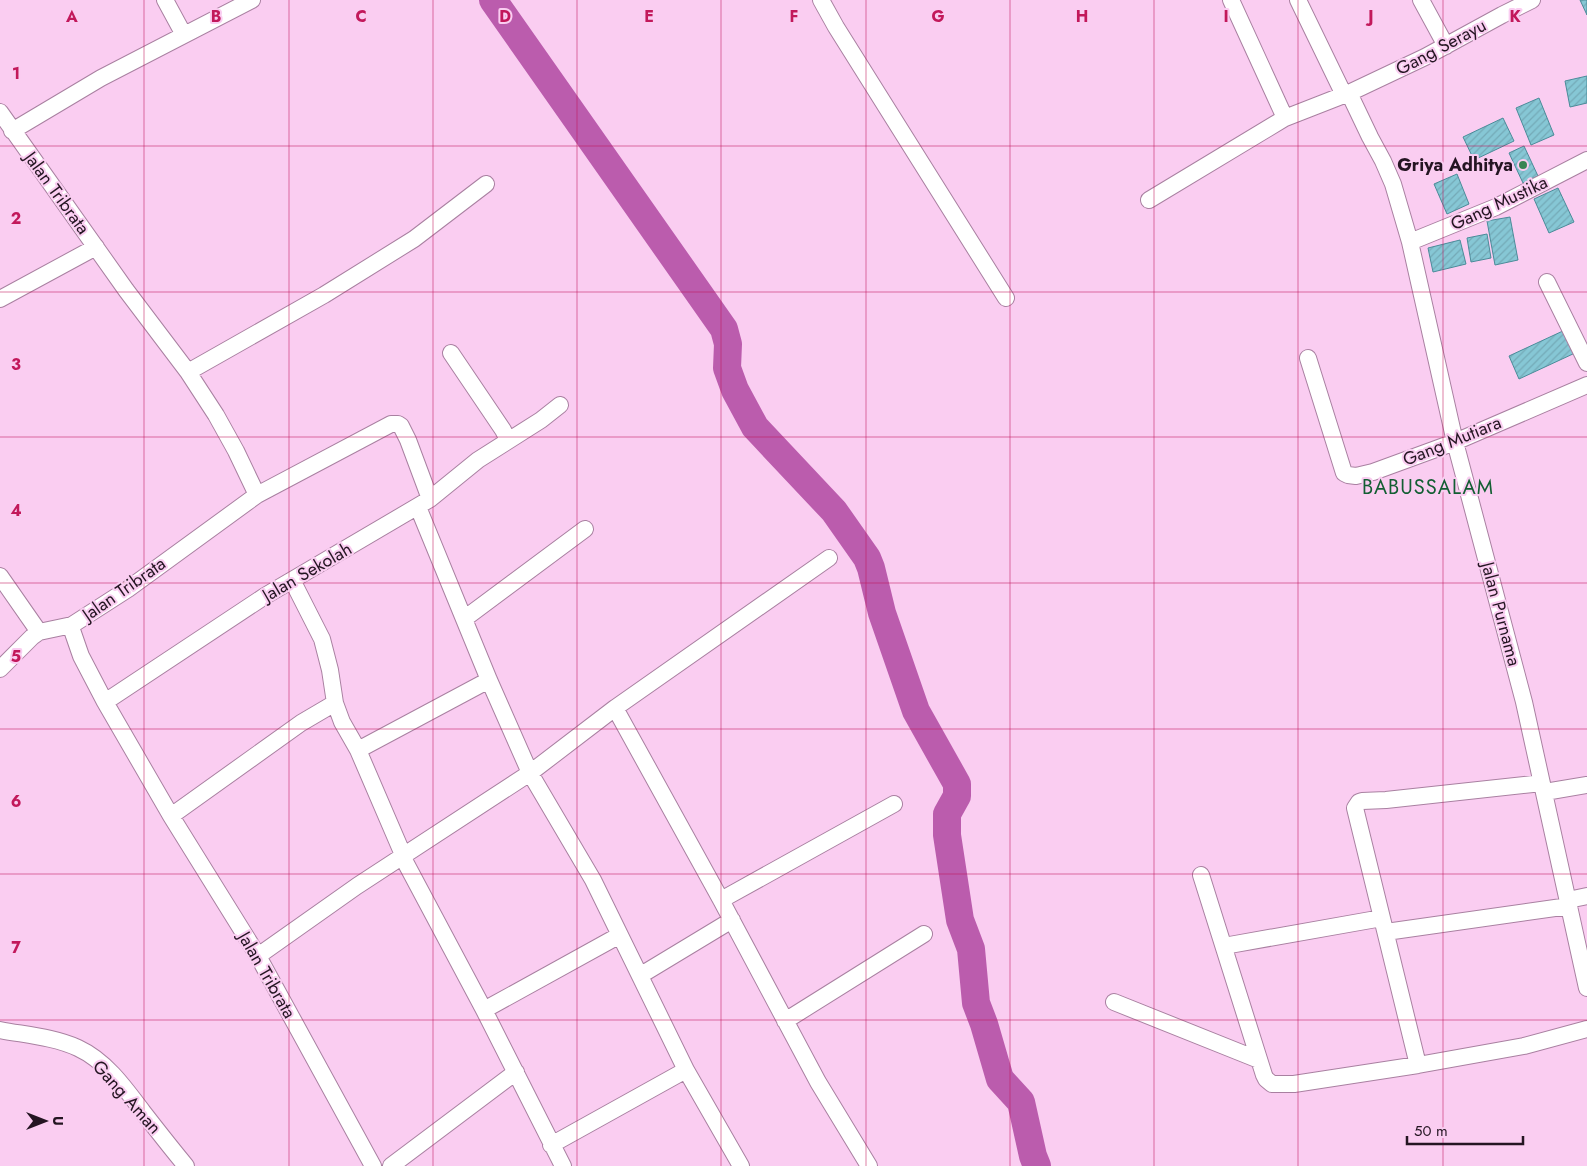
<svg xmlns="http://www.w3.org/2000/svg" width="1587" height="1166" font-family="Jost,sans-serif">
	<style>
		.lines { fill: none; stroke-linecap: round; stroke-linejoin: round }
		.river { stroke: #bb5cad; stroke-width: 28 }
		.building { fill: url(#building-hatch); stroke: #4b8b99 }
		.minor-casing { stroke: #a980a1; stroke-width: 18 }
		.minor { stroke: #fff; stroke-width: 16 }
		.grid { fill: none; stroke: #c2185b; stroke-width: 1; stroke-opacity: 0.55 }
		.poi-dot { fill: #388554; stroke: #facdf1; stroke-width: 2 }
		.labels { text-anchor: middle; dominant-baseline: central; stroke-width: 4; stroke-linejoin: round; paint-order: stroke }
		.street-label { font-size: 18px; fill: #241522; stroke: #facdf1 }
		.poi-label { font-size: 18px; font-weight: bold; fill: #241522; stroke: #facdf1; text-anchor: end }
		.quarter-label { font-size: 20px; letter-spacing: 1px; fill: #135e33; stroke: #facdf1 }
		.grid-label { font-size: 16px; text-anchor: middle; font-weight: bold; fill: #c2185b; stroke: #facdf1; stroke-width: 4; stroke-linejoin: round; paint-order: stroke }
	</style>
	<defs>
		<pattern id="building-hatch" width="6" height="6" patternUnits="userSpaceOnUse" patternTransform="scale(1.25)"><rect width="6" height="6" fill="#86c7d5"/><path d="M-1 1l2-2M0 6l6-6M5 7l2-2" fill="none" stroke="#74aab7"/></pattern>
	</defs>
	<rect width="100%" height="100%" fill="#facdf1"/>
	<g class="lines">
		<!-- river -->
		<path class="river" d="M 493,0 L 724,329 L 728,344 L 727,368 L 735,390 L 755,427 L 834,511 L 867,558 L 871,568 L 882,613 L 916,711 L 957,784 L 957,796 L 947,814 L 947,835 L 960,920 L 971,949 L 976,1003 L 984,1024 L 1000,1079 L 1021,1102 L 1033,1156 L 1037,1166"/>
	</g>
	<!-- building -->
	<path class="building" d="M 1580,0 L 1587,0 L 1587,15 Z
		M 1587,76 L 1587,103 L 1570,107 L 1565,81 Z
		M 1539,98 L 1554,135 L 1531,145 L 1516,108 Z
		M 1503,118 L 1514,141 L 1474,160 L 1463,137 Z
		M 1524,146 L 1538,176 L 1523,183 L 1509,153 Z
		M 1457,174 L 1469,204 L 1447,214 L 1434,184 Z
		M 1558,188 L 1574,222 L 1549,233 L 1534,199 Z
		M 1510,217 L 1518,260 L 1495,265 L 1487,221 Z
		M 1487,234 L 1491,258 L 1471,262 L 1467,238 Z
		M 1460,240 L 1466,264 L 1433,272 L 1428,248 Z
		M 1565,330 L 1575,353 L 1519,379 L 1509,356 Z"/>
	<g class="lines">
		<defs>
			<path id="minor" d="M 165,0 L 184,35
				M 821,0 L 836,27 L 1006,298
				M 1231,0 L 1285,118
				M 1298,0 L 1344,95
				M 1421,0 L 1446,46
				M 1349,93 L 1370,137 L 1383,161 L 1393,184 L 1410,242 L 1455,442 L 1524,702 L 1587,988
				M 0,112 L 126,290 L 188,372 L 216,415 L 236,451 L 257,495 L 128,589 L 72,625 L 72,630 L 81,656 L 105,702 L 171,816 L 258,956 L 373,1166
				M 12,131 L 101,78 L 252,0
				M 1149,200 L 1285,118 L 1349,93 L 1425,57 L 1502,15 L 1532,0
				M 1410,242 L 1496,207 L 1587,160
				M 1547,282 L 1587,363
				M 0,299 L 96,247
				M 451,353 L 503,430 L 508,440
				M 1308,358 L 1344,473 L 1348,475 L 1356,476 L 1373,472 L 1455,442 L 1587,385
				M 188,372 L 324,295 L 414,239 L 486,184
				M 257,495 L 391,424 L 398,424 L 401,426 L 408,440 L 430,499
				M 418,507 L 489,680 L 530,773 L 593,880 L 686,1070 L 741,1166
				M 0,576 L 39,632
				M 292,580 L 322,639 L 330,670 L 335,703
				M 464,619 L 585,529
				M 0,669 L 32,637 L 39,632 L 72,625
				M 105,702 L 265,596 L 430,499 L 478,460 L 541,420 L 560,405
				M 615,708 L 721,900 L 818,1082 L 869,1166
				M 358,750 L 489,680
				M 1545,792 L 1587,785
				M 171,816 L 301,723 L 335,703 L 342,722 L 358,750 L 401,850 L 402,856 L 484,1010 L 563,1166
				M 1201,875 L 1264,1075 L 1266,1079 L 1272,1084 L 1294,1084 L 1418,1065 L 1524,1046 L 1587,1029
				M 721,900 L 894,804
				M 1568,900 L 1587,896
				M 1386,932 L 1569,906
				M 1224,946 L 1382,918
				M 258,956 L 357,886 L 530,773 L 615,708 L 829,558
				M 641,975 L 732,920
				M 1114,1002 L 1259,1060
				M 484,1010 L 620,935
				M 785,1021 L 924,934
				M 0,1030 C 26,1035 54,1037 78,1048 C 106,1061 125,1088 143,1112 C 157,1130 171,1148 186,1166
				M 1418,1065 L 1355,808 L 1359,802 L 1362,801 L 1386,800 L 1542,783
				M 551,1145 L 686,1070
				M 391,1166 L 516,1072"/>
		</defs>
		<!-- minor casing -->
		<use href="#minor" class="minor-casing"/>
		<!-- minor -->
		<use href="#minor" class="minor"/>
	</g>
	<!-- grid -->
	<path class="grid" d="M 144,0 L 144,1166M 289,0 L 289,1166M 433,0 L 433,1166M 577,0 L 577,1166M 721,0 L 721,1166M 866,0 L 866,1166M 1010,0 L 1010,1166M 1154,0 L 1154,1166M 1298,0 L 1298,1166M 1443,0 L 1443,1166M 0,146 L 1587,146M 0,292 L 1587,292M 0,437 L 1587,437M 0,583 L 1587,583M 0,729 L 1587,729M 0,874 L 1587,874M 0,1020 L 1587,1020"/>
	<!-- markers -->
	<circle class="poi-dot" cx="1523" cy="165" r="5"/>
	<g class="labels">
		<!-- street labels -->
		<g class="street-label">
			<text transform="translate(1441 47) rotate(-28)">Gang Serayu</text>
			<text transform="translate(57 193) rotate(54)">Jalan Tribrata</text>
			<text transform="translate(1499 203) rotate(-25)">Gang Mustika</text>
			<text transform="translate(1452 441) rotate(-22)">Gang Mutiara</text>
			<text transform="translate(307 572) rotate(-30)">Jalan Sekolah</text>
			<text transform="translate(124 589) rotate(-35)">Jalan Tribrata</text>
			<text transform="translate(1501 614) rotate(75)">Jalan Purnama</text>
			<text transform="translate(267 975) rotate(60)">Jalan Tribrata</text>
			<text transform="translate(127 1097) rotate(48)">Gang Aman</text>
		</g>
		<!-- poi labels -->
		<g class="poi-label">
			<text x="1513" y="165">Griya Adhitya</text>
		</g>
		<!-- quarter labels -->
		<g class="quarter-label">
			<text x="1428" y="487">BABUSSALAM</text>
		</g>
	</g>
	<g class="grid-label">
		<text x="72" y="22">A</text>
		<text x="216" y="22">B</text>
		<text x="361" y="22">C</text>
		<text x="505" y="22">D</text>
		<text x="649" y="22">E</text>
		<text x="794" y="22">F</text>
		<text x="938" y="22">G</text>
		<text x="1082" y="22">H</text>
		<text x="1226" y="22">I</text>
		<text x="1371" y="22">J</text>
		<text x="1515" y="22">K</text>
		<text x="16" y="79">1</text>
		<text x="16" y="224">2</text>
		<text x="16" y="370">3</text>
		<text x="16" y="516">4</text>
		<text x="16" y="662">5</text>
		<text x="16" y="807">6</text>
		<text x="16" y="953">7</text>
	</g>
	<!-- north arrow -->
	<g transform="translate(45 1121) rotate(90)" stroke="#facdf1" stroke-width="4" paint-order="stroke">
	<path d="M0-4L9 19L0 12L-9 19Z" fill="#241522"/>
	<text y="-8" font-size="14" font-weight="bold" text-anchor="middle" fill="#241522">U</text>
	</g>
	<!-- scale -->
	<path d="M1407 1136v8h116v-8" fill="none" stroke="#241522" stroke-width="2.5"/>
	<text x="1414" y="1136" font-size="15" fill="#241522" stroke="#facdf1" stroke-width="4" paint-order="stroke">50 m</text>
</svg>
